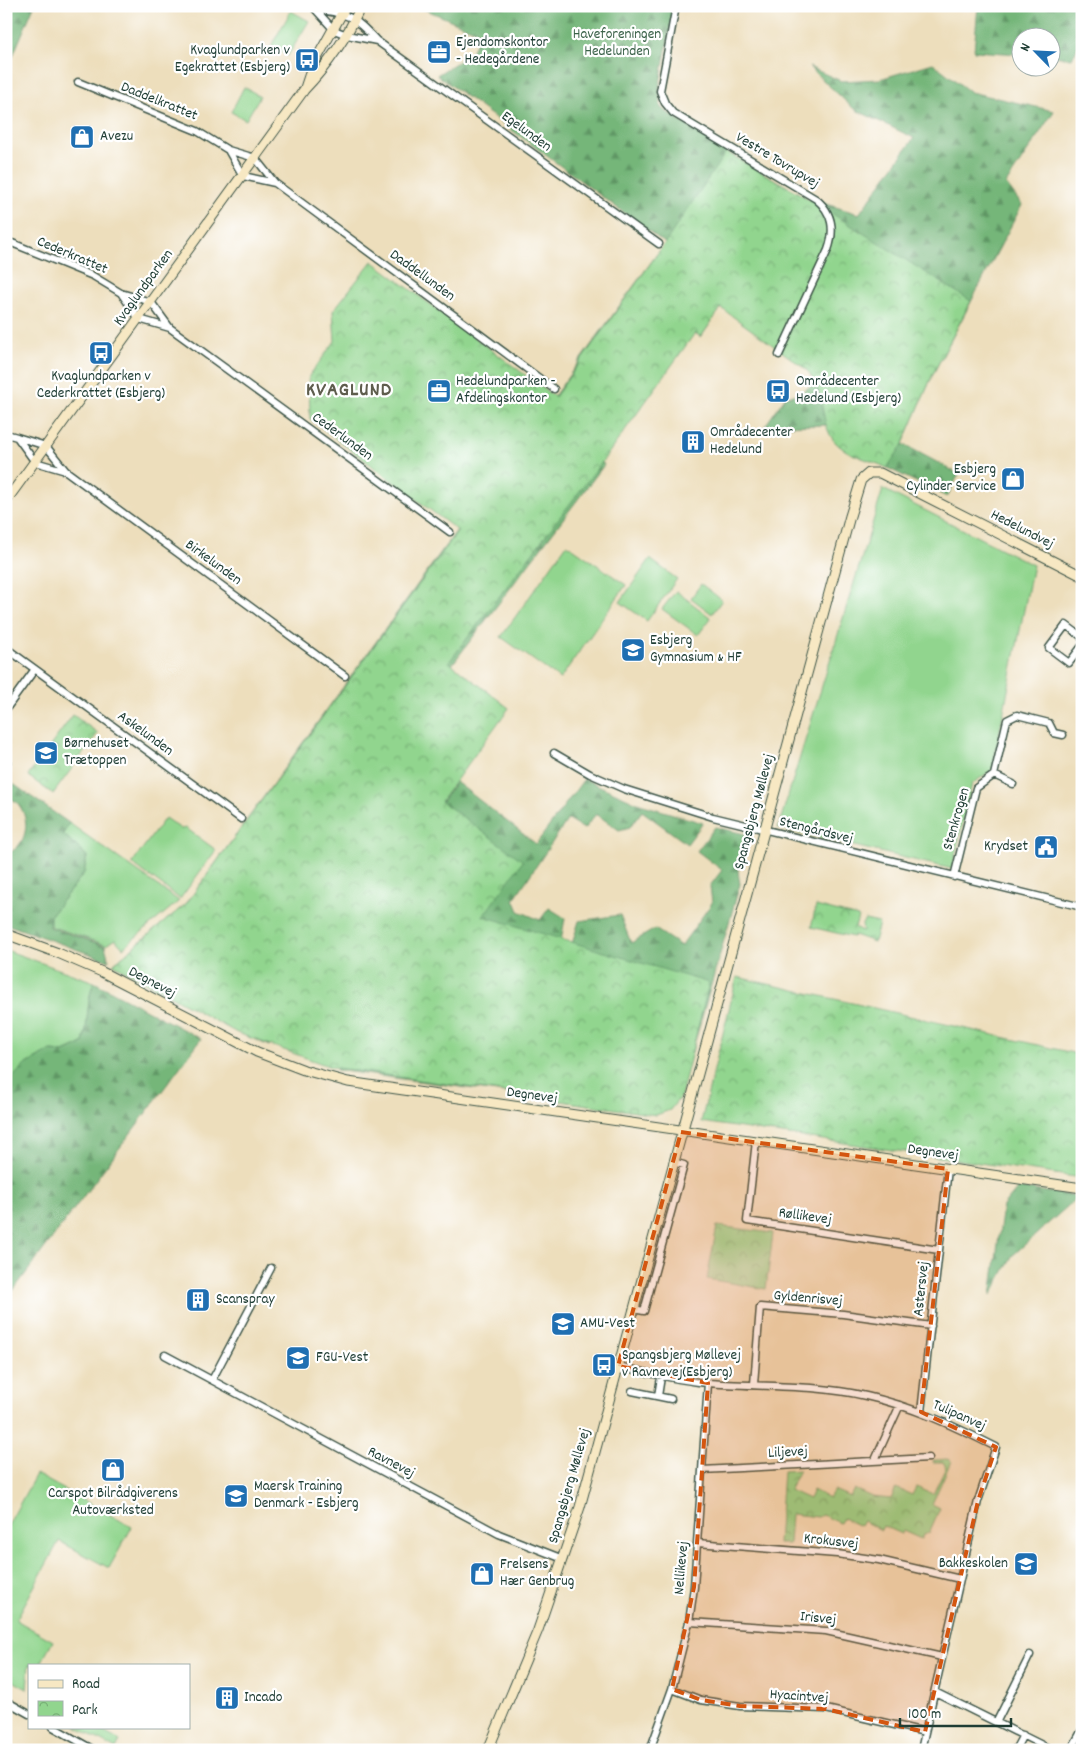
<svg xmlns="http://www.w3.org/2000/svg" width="1088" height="1756" font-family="Dekko,sans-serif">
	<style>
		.green { fill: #91d58e; stroke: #588961 }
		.forest { fill: url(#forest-firs); stroke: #4a7a56 }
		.park { fill: url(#park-crowns); stroke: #588961 }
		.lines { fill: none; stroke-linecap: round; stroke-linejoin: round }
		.street-casing { stroke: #3e5548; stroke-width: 9 }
		.secondary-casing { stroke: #3e5548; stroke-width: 11 }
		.street { stroke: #fff; stroke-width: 6 }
		.secondary { stroke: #f7e8c3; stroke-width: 9 }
		.marked { fill: #d45610; fill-opacity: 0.2; stroke: #d45610; stroke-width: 4; stroke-dasharray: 10 6; stroke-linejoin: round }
		.labels { text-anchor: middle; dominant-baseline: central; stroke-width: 4.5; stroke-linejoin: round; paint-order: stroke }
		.park-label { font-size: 15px; fill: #3c634a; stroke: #fff }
		.poi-label { font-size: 15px; fill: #1f3d34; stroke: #fff; text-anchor: start }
		.street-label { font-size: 15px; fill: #1f3d34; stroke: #fff }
		.district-label { font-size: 20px; font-weight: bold; letter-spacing: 1px; fill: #5e5d4d; stroke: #fff }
	</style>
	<defs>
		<pattern id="forest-firs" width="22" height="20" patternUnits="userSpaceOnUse" patternTransform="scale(1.25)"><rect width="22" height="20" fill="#74b679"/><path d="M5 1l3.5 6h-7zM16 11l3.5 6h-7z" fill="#5f9564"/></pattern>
		<pattern id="park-crowns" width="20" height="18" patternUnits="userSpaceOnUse" patternTransform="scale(1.25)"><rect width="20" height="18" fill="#91d58e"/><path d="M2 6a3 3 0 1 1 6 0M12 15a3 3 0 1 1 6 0" fill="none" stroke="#76ae75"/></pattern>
	</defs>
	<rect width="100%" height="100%" fill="#fff"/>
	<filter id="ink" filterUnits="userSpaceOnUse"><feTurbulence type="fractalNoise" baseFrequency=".02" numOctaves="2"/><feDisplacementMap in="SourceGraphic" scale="10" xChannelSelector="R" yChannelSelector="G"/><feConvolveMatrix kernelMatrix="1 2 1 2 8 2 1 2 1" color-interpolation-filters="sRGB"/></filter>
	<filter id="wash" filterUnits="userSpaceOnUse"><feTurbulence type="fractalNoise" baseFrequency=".0096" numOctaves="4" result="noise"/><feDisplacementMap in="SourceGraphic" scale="20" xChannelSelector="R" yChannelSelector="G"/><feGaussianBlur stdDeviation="1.12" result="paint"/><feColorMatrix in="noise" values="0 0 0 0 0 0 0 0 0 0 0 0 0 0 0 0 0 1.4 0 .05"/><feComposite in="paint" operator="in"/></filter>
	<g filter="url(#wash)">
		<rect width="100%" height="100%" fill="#eddebc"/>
		<!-- green -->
		<path class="green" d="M 291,11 L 309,21 L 288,56 L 271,46 Z
			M 244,87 L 260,96 L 246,120 L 231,112 Z
			M 883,489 L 1033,565 L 992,770 L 972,784 L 952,869 L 778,828 Z
			M 567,544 L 626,585 L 560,679 L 501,637 Z
			M 650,559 L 677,579 L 647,621 L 620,602 Z
			M 701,584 L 722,600 L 712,614 L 691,598 Z
			M 676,591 L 711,618 L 698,635 L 662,609 Z
			M 165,818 L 181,829 L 186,828 L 216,850 L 180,899 L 132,863 Z
			M 69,823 L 179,901 L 123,948 L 115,939 L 106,945 L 50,926 L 50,916 L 84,873 L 87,856 L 63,834 Z
			M 6,950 L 94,982 C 86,1001 89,1023 83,1043 L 64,1052 L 50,1051 L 25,1065 L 6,1084 Z
			M 36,1474 L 132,1527 L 109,1568 L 59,1541 L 16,1620 L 53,1641 L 40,1665 L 29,1665 L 27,1689 L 6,1677 L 6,1529 Z
			M 76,1727 L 95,1727 L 120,1741 L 116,1749 Z"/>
		<!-- forest -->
		<path class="forest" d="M 6,6 L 34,6 L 6,72 Z
			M 417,6 L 674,6 L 659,89 L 661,108 L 726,152 L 809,199 L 859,214 L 914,138 L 854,109 L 809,67 L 841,81 L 880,79 L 933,63 L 970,92 L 1054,111 L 1006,184 L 1022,205 L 933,374 L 903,444 L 959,474 L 947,497 L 871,460 L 833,425 L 765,426 L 786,396 C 804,396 817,382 823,367 L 721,308 L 701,337 L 688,328 L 597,454 L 604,465 L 346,804 L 231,885 L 113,964 L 186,904 L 665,243 L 437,75 L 470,54 L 481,33 Z
			M 978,6 L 1082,6 L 1082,38 L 1072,58 L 1051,56 L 1050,38 L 1020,38 L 1020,54 L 974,51 Z
			M 6,779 L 69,823 L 63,834 L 87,856 L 84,873 L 50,916 L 49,927 L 105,946 L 109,961 L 6,924 L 6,854 C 27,847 31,821 19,805 C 16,801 10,798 6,796 Z
			M 584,779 L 640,804 L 703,823 L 687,844 L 642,811 L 630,827 L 619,830 L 596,814 L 584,829 L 568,819 L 514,899 L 519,911 L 540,920 L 549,908 L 565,918 L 561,941 L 572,944 L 579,921 L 620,915 L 631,943 L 655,929 L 681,946 L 712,903 L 710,886 L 722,870 L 697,851 L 715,827 L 749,835 L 750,841 C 738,857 736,864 740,884 L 684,1080 L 651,1113 L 336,1070 L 337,1055 L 274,1038 L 269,1046 L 236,1031 L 435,811 L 456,782 L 536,844 Z
			M 94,982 L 201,1039 L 6,1300 L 6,1084 L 25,1065 L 50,1051 L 64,1052 L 83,1043 C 89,1023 86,1001 94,982 Z
			M 1018,1188 L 1079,1196 L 1012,1256 L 991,1296 L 1003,1206 Z"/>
		<!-- park -->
		<path class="park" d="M 726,152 L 809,199 L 971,301 L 933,374 L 903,444 L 887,468 C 870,459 850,457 836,443 C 818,424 828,394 806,369 L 721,308 L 701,337 L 695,333 L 605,458 L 449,662 L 509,708 L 441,801 L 523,861 L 483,916 L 709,983 L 681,1096 L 670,1110 L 656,1115 L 331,1067 L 237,1033 L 113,964 L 186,904 L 458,531 L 310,419 L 309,376 L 335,341 L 333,311 L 372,261 L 555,397 L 665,243 Z
			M 73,715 L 98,733 L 53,794 L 28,776 Z
			M 816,906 L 858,917 L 855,928 L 863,931 L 862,924 L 865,920 L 879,923 L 874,942 L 854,935 L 853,937 L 811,927 Z
			M 737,977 L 1082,1055 L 1082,1178 L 701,1122 Z
			M 717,1226 L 773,1233 L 766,1289 L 707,1279 Z
			M 947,1459 L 951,1461 L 932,1504 L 940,1508 L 929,1533 L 923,1535 L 921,1539 L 903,1531 L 901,1534 L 883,1526 L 881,1530 L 863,1521 L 860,1526 L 843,1518 L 840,1523 L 822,1515 L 818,1517 L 791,1514 L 789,1544 L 778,1544 L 783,1471 L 799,1470 L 789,1490 L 809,1499 L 813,1490 L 829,1498 L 834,1490 L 850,1497 L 854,1489 L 872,1497 L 891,1499 L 896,1488 L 912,1495 L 916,1487 L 933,1494 L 946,1467 L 943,1462 L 933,1462 L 933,1460 Z"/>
	</g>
	<g filter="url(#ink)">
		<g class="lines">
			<defs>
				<path id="street" d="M 676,6 L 660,91 L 665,103 L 673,113 L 816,199 C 833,213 835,230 828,250 L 779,355
					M 315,9 C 351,15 352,15 377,41 L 347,35 L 334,30 Z
					M 377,41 L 659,244
					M 78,82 L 197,131 L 228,150
					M 228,150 L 255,158 L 275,183 L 243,176 Z
					M 275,183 L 554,389
					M 12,243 L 93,276 L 121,293 L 151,302 L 170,328 L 139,319 L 121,293
					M 170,328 L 450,532
					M 6,434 L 17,437
					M 17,437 L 46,446 L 66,471 L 35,462 Z
					M 66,471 L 345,676
					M 1082,637 L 1066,625 L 1049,648 L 1069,663 L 1082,646
					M 6,648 L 241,819
					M 6,709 L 35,669
					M 554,753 L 590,774 L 624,789 L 713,817 L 1082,907
					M 6,761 L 7,762
					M 994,775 L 1013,784
					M 954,877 L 976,788 L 994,775 L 1007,720 L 1017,715 L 1049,723 L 1054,733 L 1063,735
					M 756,1141 L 747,1221 L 939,1250
					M 633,1309 L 644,1311 L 684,1165 L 673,1162
					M 165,1355 L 499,1534 L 563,1559
					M 618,1366 C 647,1373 677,1380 707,1383 C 760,1387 813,1384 866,1396 C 912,1406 954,1426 996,1447 L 978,1501 L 921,1750
					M 212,1380 L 271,1268
					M 754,1384 L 760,1307 L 843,1314 L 931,1326
					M 632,1391 L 671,1399
					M 658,1396 L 661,1377
					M 921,1412 L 948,1169
					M 875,1460 L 900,1405
					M 702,1470 L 929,1458
					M 697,1543 L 837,1554 L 879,1560 L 960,1579
					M 689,1622 L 826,1631 L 942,1657
					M 672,1689 L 701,1700 L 740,1706 L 826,1709 L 925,1732
					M 935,1692 L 1052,1750
					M 6,1701 L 29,1714
					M 997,1721 L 1030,1655
					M 53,1727 L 94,1750
					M 650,1750 L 672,1689 L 689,1622 L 694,1587 L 708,1383
					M 1015,1750 L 1023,1735
					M 1071,1750 L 1082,1730"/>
				<path id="secondary" d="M 305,88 L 312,67 L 346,6
					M 6,501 L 304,90 C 328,65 347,37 361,6
					M 6,934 L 58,953 L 102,972 L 257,1052 L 304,1070 L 348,1082 L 1082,1188
					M 488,1750 L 538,1630 L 580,1507 L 850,516 L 861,480 L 869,473 L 880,473 L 1082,576"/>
			</defs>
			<!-- street casing -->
			<use href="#street" class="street-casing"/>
			<!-- secondary casing -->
			<use href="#secondary" class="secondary-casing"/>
			<!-- street -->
			<use href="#street" class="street"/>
			<!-- secondary -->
			<use href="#secondary" class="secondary"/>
		</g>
	</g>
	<!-- marked area -->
	<path class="marked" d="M 681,1132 L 948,1169 L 921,1412 L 996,1447 L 978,1501 L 925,1732 L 826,1709 L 740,1706 L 701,1700 L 672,1689 L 694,1587 L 708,1383 L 618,1366 Z"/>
	<!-- icons -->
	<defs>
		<symbol id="office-square" viewBox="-11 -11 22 22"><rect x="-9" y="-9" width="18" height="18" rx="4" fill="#1f6fb2" stroke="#fff"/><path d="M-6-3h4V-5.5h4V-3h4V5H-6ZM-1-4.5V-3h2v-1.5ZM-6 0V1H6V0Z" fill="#fff"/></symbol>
		<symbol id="bus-square" viewBox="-11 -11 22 22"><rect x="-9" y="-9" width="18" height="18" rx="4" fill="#1f6fb2" stroke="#fff"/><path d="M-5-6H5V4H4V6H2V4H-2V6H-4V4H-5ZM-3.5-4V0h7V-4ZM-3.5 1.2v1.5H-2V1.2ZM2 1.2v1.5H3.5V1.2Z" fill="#fff"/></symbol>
		<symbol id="shop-square" viewBox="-11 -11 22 22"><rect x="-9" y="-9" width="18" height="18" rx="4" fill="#1f6fb2" stroke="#fff"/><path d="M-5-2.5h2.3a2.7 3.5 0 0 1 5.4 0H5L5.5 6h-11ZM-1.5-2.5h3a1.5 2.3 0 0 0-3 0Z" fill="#fff"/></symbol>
		<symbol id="building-square" viewBox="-11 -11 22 22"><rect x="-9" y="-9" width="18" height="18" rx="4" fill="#1f6fb2" stroke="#fff"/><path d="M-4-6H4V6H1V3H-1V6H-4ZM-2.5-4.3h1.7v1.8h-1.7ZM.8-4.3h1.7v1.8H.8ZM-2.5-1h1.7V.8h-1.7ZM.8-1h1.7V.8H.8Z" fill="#fff"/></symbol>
		<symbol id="school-square" viewBox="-11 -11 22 22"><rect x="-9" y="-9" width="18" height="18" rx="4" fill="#1f6fb2" stroke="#fff"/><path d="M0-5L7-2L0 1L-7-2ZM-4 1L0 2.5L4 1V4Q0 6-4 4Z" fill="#fff"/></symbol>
		<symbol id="civic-square" viewBox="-11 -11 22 22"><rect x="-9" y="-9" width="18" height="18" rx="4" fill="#1f6fb2" stroke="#fff"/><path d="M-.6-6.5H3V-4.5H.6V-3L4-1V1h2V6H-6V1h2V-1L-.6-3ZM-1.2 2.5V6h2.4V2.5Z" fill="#fff"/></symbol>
	</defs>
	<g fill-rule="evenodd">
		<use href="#office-square" x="425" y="38" width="28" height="28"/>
		<use href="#bus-square" x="293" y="46" width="28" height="28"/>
		<use href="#shop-square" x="68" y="123" width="28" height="28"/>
		<use href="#bus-square" x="87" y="339" width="28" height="28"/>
		<use href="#office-square" x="425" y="377" width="28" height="28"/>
		<use href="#bus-square" x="764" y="377" width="28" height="28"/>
		<use href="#building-square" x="679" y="428" width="28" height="28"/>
		<use href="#shop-square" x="999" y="465" width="28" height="28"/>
		<use href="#school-square" x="619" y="636" width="28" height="28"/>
		<use href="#school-square" x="32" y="739" width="28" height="28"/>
		<use href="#civic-square" x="1032" y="833" width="28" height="28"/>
		<use href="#building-square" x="184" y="1286" width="28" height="28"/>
		<use href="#school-square" x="549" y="1310" width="28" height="28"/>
		<use href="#school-square" x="284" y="1344" width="28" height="28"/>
		<use href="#bus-square" x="590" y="1351" width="28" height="28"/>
		<use href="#shop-square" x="99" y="1456" width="28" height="28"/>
		<use href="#school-square" x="222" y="1482" width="28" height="28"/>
		<use href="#school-square" x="1012" y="1550" width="28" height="28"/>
		<use href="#shop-square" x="468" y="1560" width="28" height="28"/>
		<use href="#building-square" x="213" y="1684" width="28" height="28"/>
	</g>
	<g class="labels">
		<!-- park labels -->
		<g class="park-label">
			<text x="617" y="35">Haveforeningen<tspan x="617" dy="17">Hedelunden</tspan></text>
		</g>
		<!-- poi labels -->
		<g class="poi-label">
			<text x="456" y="43">Ejendomskontor<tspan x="456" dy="17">- Hedegårdene</tspan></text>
			<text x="290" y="51" text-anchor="end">Kvaglundparken v<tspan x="290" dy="17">Egekrattet (Esbjerg)</tspan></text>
			<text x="100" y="137">Avezu</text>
			<text x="101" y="377" text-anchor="middle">Kvaglundparken v<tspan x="101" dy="17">Cederkrattet (Esbjerg)</tspan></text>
			<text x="456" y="382">Hedelundparken -<tspan x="456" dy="17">Afdelingskontor</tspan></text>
			<text x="796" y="382">Områdecenter<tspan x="796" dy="17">Hedelund (Esbjerg)</tspan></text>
			<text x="710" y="433">Områdecenter<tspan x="710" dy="17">Hedelund</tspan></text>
			<text x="996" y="470" text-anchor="end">Esbjerg<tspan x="996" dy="17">Cylinder Service</tspan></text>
			<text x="650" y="641">Esbjerg<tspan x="650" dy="17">Gymnasium &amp; HF</tspan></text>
			<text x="64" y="744">Børnehuset<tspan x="64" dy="17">Trætoppen</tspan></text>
			<text x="1028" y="847" text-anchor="end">Krydset</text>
			<text x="216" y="1300">Scanspray</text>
			<text x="580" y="1324">AMU-Vest</text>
			<text x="622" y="1356">Spangsbjerg Møllevej<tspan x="622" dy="17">v Ravnevej(Esbjerg)</tspan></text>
			<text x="316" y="1358">FGU-Vest</text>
			<text x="254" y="1487">Maersk Training<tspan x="254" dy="17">Denmark - Esbjerg</tspan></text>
			<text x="113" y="1494" text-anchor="middle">Carspot Bilrådgiverens<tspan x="113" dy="17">Autoværksted</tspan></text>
			<text x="1008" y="1564" text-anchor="end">Bakkeskolen</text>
			<text x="500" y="1565">Frelsens<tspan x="500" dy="17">Hær Genbrug</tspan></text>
			<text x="244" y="1698">Incado</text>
		</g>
		<!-- street labels -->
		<g class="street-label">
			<text transform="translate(159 102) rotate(22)">Daddelkrattet</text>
			<text transform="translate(526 132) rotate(36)">Egelunden</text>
			<text transform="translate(777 161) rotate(31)">Vestre Tovrupvej</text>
			<text transform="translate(72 256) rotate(23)">Cederkrattet</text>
			<text transform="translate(422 276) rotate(36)">Daddellunden</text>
			<text transform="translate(144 288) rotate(-54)">Kvaglundparken</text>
			<text transform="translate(342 437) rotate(36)">Cederlunden</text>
			<text transform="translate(1022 530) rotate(27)">Hedelundvej</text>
			<text transform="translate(213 563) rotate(36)">Birkelunden</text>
			<text transform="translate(145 734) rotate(36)">Askelunden</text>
			<text transform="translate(755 812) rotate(-75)">Spangsbjerg Møllevej</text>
			<text transform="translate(957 819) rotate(-74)">Stenkrogen</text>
			<text transform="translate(816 831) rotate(14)">Stengårdsvej</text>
			<text transform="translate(152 983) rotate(28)">Degnevej</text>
			<text transform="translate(532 1096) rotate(8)">Degnevej</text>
			<text transform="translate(933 1153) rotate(8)">Degnevej</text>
			<text transform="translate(805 1217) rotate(8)">Røllikevej</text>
			<text transform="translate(922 1289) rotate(-84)">Astersvej</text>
			<text transform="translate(808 1299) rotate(5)">Gyldenrisvej</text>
			<text transform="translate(959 1416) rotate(24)">Tulipanvej</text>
			<text transform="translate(788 1453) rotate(-3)">Liljevej</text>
			<text transform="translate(391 1463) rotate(28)">Ravnevej</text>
			<text transform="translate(570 1486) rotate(-74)">Spangsbjerg Møllevej</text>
			<text transform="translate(831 1542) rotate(6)">Krokusvej</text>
			<text transform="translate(682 1568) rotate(-85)">Nellikevej</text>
			<text transform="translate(818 1619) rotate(6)">Irisvej</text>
			<text transform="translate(799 1697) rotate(4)">Hyacintvej</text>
		</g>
		<!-- district labels -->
		<g class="district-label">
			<text x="349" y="391">KVAGLUND</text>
		</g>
	</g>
	<!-- margin -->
	<rect width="1088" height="1756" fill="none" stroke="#fff" stroke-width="25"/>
	<!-- legend -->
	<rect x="28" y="1664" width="162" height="65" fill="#ffffff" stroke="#a5b1ae"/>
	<rect x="38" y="1680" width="25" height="8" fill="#f7e8c3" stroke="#a5b1ae"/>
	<text x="72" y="1688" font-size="15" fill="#1f3d34">Road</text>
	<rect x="38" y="1701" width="25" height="15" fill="url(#park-crowns)" stroke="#a5b1ae"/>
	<text x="72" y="1714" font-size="15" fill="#1f3d34">Park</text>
	<!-- north arrow -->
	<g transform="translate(1036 52) rotate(294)"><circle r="24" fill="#ffffff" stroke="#a5b1ae"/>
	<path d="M0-4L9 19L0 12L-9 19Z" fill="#1f6fb2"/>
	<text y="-8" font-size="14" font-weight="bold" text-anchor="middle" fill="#1f3d34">N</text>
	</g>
	<!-- scale -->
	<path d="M900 1718v8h111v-8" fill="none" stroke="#1f3d34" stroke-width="2.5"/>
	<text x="908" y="1718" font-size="15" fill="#1f3d34" stroke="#ffffff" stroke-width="4" paint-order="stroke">100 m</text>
</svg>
